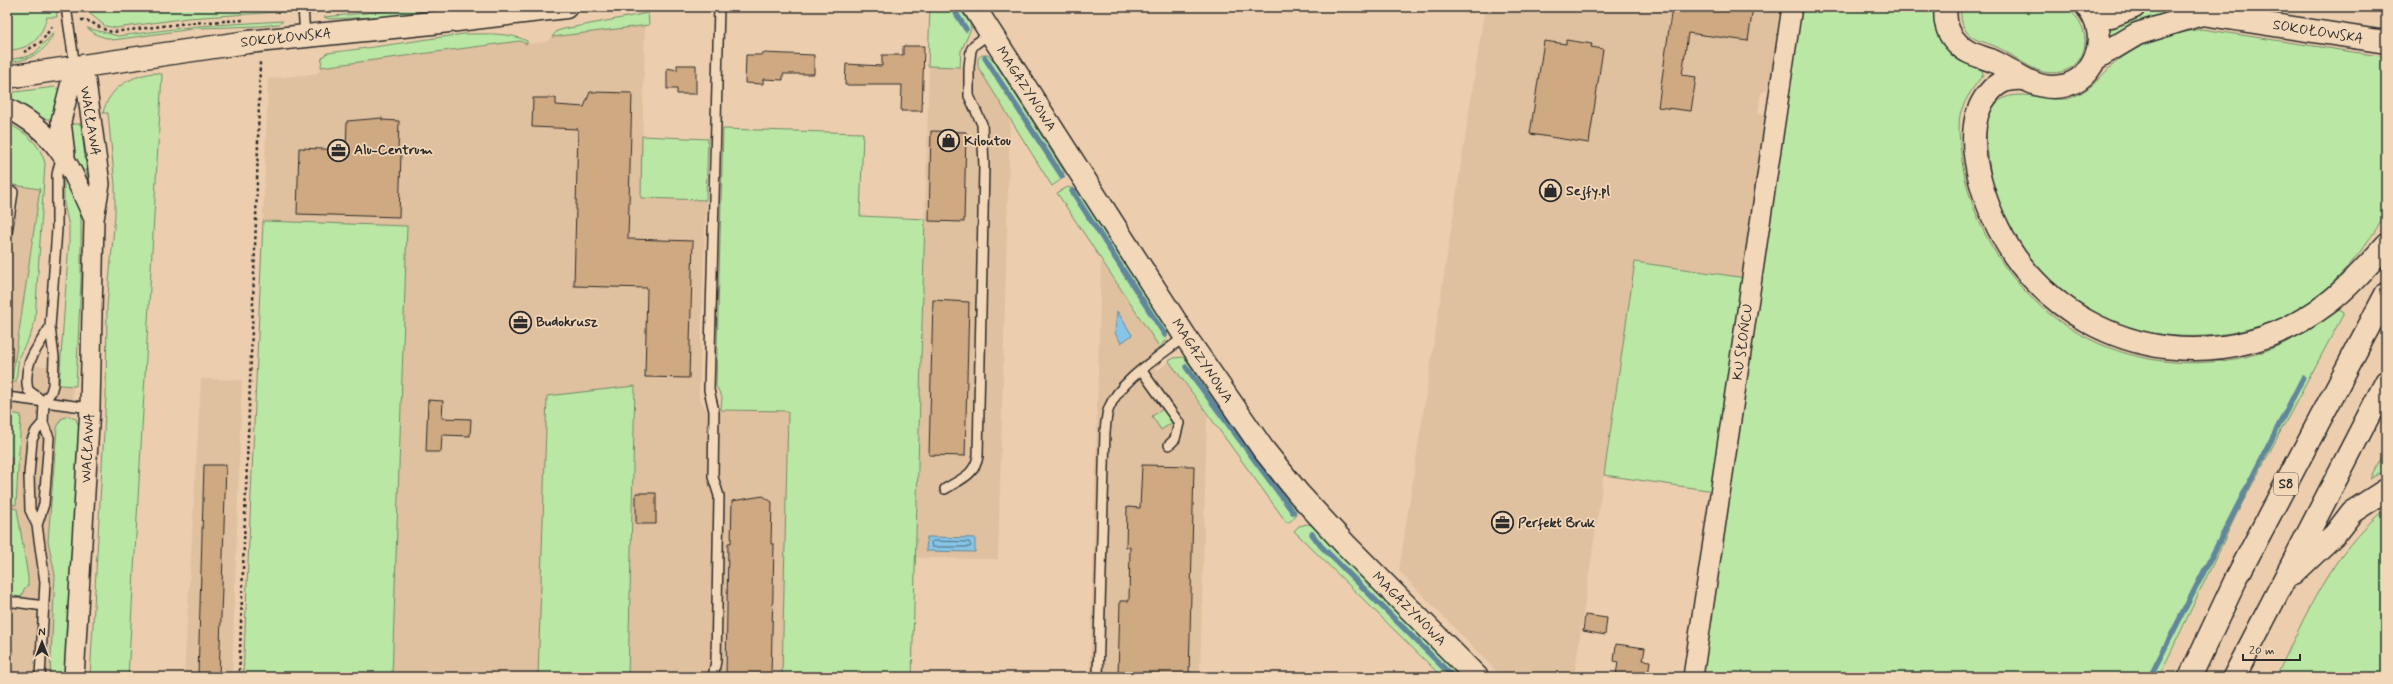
<svg xmlns="http://www.w3.org/2000/svg" width="2393" height="684" font-family="Mynerve,sans-serif">
	<style>
		.built { fill: #dfc09f }
		.green { fill: #bae7a4; stroke: #728968 }
		.water { fill: #87c5e8; stroke: #62879c }
		.lines { fill: none; stroke-linecap: round; stroke-linejoin: round }
		.shore { stroke: #506977; stroke-width: 1 }
		.stream { stroke: #62879c; stroke-width: 5.5 }
		.building { fill: #cfa982; stroke: #2b2b2b }
		.lane-casing { stroke: #2b2b2b; stroke-width: 12 }
		.street-casing { stroke: #2b2b2b; stroke-width: 22 }
		.secondary-casing { stroke: #2b2b2b; stroke-width: 25 }
		.highway-casing { stroke: #2b2b2b; stroke-width: 25 }
		.path { stroke: #2b2b2b; stroke-width: 2.5; stroke-dasharray: 3 3; stroke-linecap: butt }
		.lane { stroke: #f2d7b9; stroke-width: 9 }
		.street { stroke: #f2d7b9; stroke-width: 19 }
		.secondary { stroke: #f2d7b9; stroke-width: 22 }
		.highway { stroke: #f2d7b9; stroke-width: 22 }
		.labels { text-anchor: middle; dominant-baseline: central; stroke-width: 3.5; stroke-linejoin: round; paint-order: stroke }
		.shield { fill: #f2d7b9; stroke: #675f56; stroke-width: 1 }
		.shield-label { font-size: 13px; font-weight: bold; fill: #2b2b2b }
		.street-label { font-size: 14px; fill: #2b2b2b; stroke: #f2d7b9 }
		.poi-label { font-size: 14px; font-weight: bold; fill: #2b2b2b; stroke: #f2d7b9; text-anchor: start }
	</style>
	<rect width="100%" height="100%" fill="#ecceae"/>
	<filter id="ink" filterUnits="userSpaceOnUse"><feTurbulence type="fractalNoise" baseFrequency=".025" numOctaves="2"/><feDisplacementMap in="SourceGraphic" scale="8" xChannelSelector="R" yChannelSelector="G"/><feConvolveMatrix kernelMatrix="1 2 1 2 8 2 1 2 1" color-interpolation-filters="sRGB"/></filter>
	<g filter="url(#ink)">
		<!-- built -->
		<path class="built" d="M 1485,7 L 1787,7 L 1775,84 L 1761,93 L 1758,112 L 1770,117 L 1746,278 L 1635,262 L 1574,677 L 1502,677 L 1399,571 Z
			M 645,25 L 641,198 L 706,200 L 699,397 L 707,411 L 788,411 L 782,677 L 628,677 L 636,387 L 547,396 L 538,677 L 392,677 L 407,226 L 263,221 L 268,79 L 318,73 L 321,67 L 520,41 L 527,44 L 546,42 L 552,37 Z
			M 929,66 L 978,67 L 1010,120 L 998,559 L 916,558 Z
			M 7,125 L 40,189 L 12,382 L 31,384 L 32,366 L 48,366 L 46,385 L 75,386 L 73,388 L 69,446 L 61,677 L 7,677 Z
			M 1101,261 L 1160,348 L 1147,357 L 1157,371 L 1169,361 L 1207,416 L 1200,677 L 1090,677 Z
			M 201,379 L 242,380 L 232,677 L 184,677 Z"/>
		<!-- green -->
		<path class="green" d="M 7,7 L 56,7 L 57,17 L 47,17 C 39,42 33,47 7,51 Z
			M 81,7 L 295,7 L 294,11 L 188,18 L 116,28 L 105,26 L 88,12 L 83,13 Z
			M 429,7 L 480,7 L 416,15 L 329,19 L 324,17 Z
			M 930,7 L 959,7 L 970,24 L 971,29 L 961,51 L 960,67 L 928,66 Z
			M 1797,7 L 1933,7 C 1940,46 1946,52 1982,70 L 1983,75 C 1975,85 1966,97 1961,111 C 1956,126 1962,166 1966,182 C 1998,309 2116,385 2245,357 C 2280,349 2309,330 2339,310 L 2344,313 L 2238,511 L 2159,677 L 1700,677 Z
			M 1961,7 L 2063,7 C 2091,19 2094,63 2061,72 C 2055,73 2048,73 2043,72 C 2025,67 2009,51 1992,45 C 1985,42 1977,41 1972,37 C 1962,30 1960,18 1961,7 Z
			M 2156,10 L 2172,11 L 2173,13 L 2109,39 L 2108,27 L 2143,12 Z
			M 648,13 L 649,25 L 552,37 L 557,31 L 564,29 Z
			M 283,21 L 279,24 L 261,26 L 199,28 L 113,40 L 97,35 L 87,28 L 118,36 L 198,26 Z
			M 2202,29 L 2386,57 L 2386,214 C 2362,252 2331,294 2289,314 C 2236,340 2176,343 2120,325 C 2112,323 2103,321 2096,318 C 2040,290 1997,224 1989,163 C 1987,145 1982,122 1994,106 C 2010,85 2043,101 2065,99 C 2071,99 2079,94 2084,91 C 2096,84 2104,72 2115,63 C 2141,42 2170,34 2202,29 Z
			M 54,32 C 45,54 29,60 7,63 L 7,60 L 25,57 L 35,53 Z
			M 464,34 C 483,34 510,32 527,41 L 527,44 L 520,41 L 321,67 L 322,58 L 327,53 C 373,48 418,40 464,34 Z
			M 982,55 L 988,55 L 994,61 L 1064,171 L 1063,178 L 1052,186 L 978,67 L 978,58 Z
			M 153,73 L 162,74 L 128,677 L 90,677 L 106,396 L 107,306 L 115,215 L 115,185 L 108,113 L 103,113 C 109,88 129,77 153,73 Z
			M 55,87 L 60,91 L 54,115 L 50,119 L 38,119 L 7,101 L 7,93 Z
			M 7,123 C 25,132 40,143 45,163 L 35,320 L 31,334 L 19,356 L 16,382 L 12,382 L 12,379 L 40,189 L 7,184 Z
			M 71,124 L 81,124 L 88,182 L 75,156 L 69,141 Z
			M 723,129 L 863,133 L 860,216 L 925,219 L 912,677 L 782,677 L 788,411 L 721,410 L 722,397 L 716,386 Z
			M 642,136 L 708,139 L 706,200 L 641,198 Z
			M 64,174 L 79,203 L 81,220 L 81,279 L 76,386 L 59,385 L 69,242 L 69,226 L 64,204 Z
			M 1068,187 L 1077,190 L 1168,331 L 1166,339 L 1160,348 L 1057,193 Z
			M 263,221 L 407,226 L 392,677 L 243,677 Z
			M 1635,262 L 1746,278 L 1714,491 L 1604,475 Z
			M 1184,357 L 1234,430 L 1296,509 C 1296,517 1294,519 1287,523 L 1169,361 L 1174,358 Z
			M 635,386 L 628,677 L 538,677 L 547,396 Z
			M 1163,409 L 1173,422 L 1161,430 L 1152,416 Z
			M 10,413 L 21,415 L 16,505 L 7,504 L 12,458 L 7,457 Z
			M 68,416 L 76,419 L 79,427 L 64,677 L 50,677 L 55,575 L 48,541 L 57,428 L 61,419 Z
			M 2386,450 L 2386,470 L 2370,479 Z
			M 7,507 L 17,509 L 28,577 L 28,585 L 24,589 L 21,598 L 7,596 Z
			M 2386,508 L 2386,677 L 2276,677 C 2307,612 2330,555 2386,508 Z
			M 1307,524 L 1311,525 L 1461,677 L 1442,677 L 1294,531 L 1299,526 Z"/>
		<!-- water -->
		<path class="water" d="M 1117,311 L 1132,335 L 1121,343 L 1115,333 Z
			M 927,537 L 975,538 L 975,552 L 926,551 Z"/>
		<g class="lines">
			<!-- shore -->
			<path class="shore" d="M 933,541 L 969,542 L 971,546 L 969,547 L 932,547 L 931,543 Z"/>
			<!-- stream -->
			<path class="stream" d="M 952,7 L 966,29
				M 985,58 L 1062,176
				M 1072,191 L 1165,335
				M 1186,367 L 1293,512
				M 1312,534 L 1321,546 L 1453,677
				M 2150,677 L 2303,378"/>
		</g>
		<!-- building -->
		<path class="building" d="M 1672,7 L 1753,7 L 1748,41 L 1688,33 L 1682,75 L 1696,77 L 1691,111 L 1658,107 Z
			M 1566,40 L 1592,44 L 1591,47 L 1603,49 L 1589,143 L 1530,134 L 1544,41 L 1566,44 Z
			M 903,46 L 924,46 L 922,111 L 901,111 L 902,85 L 845,85 L 846,64 L 882,66 L 882,55 L 903,55 Z
			M 762,53 L 814,55 L 814,74 L 783,74 L 783,80 L 763,79 L 763,84 L 745,83 L 746,55 L 762,55 Z
			M 677,65 L 696,65 L 696,94 L 677,94 L 677,89 L 667,89 L 667,68 L 677,70 Z
			M 590,92 L 632,93 L 628,239 L 693,241 L 689,378 L 645,377 L 647,288 L 574,286 L 578,129 L 532,127 L 533,98 L 556,98 L 556,105 L 584,107 Z
			M 382,118 L 382,120 L 399,121 L 398,151 L 401,152 L 399,217 L 297,214 L 299,148 L 346,150 L 347,121 Z
			M 931,131 L 966,132 L 964,222 L 929,221 Z
			M 933,300 L 969,302 L 965,456 L 929,455 Z
			M 428,400 L 443,401 L 442,418 L 471,419 L 470,436 L 442,435 L 441,452 L 426,452 Z
			M 204,465 L 226,465 L 219,677 L 198,677 Z
			M 1142,465 L 1194,466 L 1189,677 L 1118,677 L 1120,601 L 1129,601 L 1130,547 L 1126,547 L 1127,507 L 1140,508 Z
			M 636,493 L 656,493 L 656,524 L 636,524 Z
			M 763,496 L 772,502 L 771,544 L 774,544 L 771,677 L 726,677 L 728,543 L 731,543 L 732,501 Z
			M 1585,615 L 1607,618 L 1605,635 L 1583,631 Z
			M 1616,644 L 1645,648 L 1643,660 L 1650,661 L 1648,677 L 1616,675 L 1618,662 L 1614,661 Z"/>
		<g class="lines">
			<defs>
				<path id="lane" d="M 66,7 L 75,67
					M 303,7 L 305,36
					M 7,191 L 13,192 L 7,232
					M 1142,371 L 1179,423 L 1175,439 L 1169,445
					M 7,397 L 90,408
					M 44,402 L 28,390 C 22,363 38,348 50,327
					M 945,489 C 961,479 975,475 978,456 L 984,166 L 982,124 L 969,96 L 969,67 L 971,50 L 974,45 L 990,33
					M 37,525 L 30,510 L 29,475 L 32,440 L 36,431 L 43,423
					M 7,601 L 44,606
					M 40,677 L 45,582 L 37,525 L 44,504 L 49,438 L 43,423 L 44,402 L 51,392 L 53,385 L 54,357 L 50,327 L 57,229 L 57,175 L 59,166 L 64,157
					M 713,677 L 716,661 L 719,496 L 713,477 L 714,411 L 709,390 L 719,7
					M 1098,677 L 1105,432 C 1106,424 1106,415 1109,408 C 1120,380 1162,355 1185,336"/>
				<path id="street" d="M 7,108 C 60,134 71,169 94,219
					M 65,155 L 61,121 L 75,67
					M 74,677 L 90,408 L 94,219 L 100,184 L 86,82 L 75,67
					M 1693,677 L 1792,7"/>
				<path id="secondary" d="M 974,7 L 1185,336 L 1263,449 L 1299,494 L 1345,544 L 1477,677
					M 1946,7 C 1944,21 1947,33 1957,43 C 1967,55 1982,56 1995,62 C 2014,71 2031,87 2053,87 C 2094,87 2113,37 2087,7
					M 2184,7 L 2202,14 L 2386,42
					M 2093,15 L 2111,16 L 2134,7
					M 2095,59 L 2137,34 L 2202,14
					M 7,77 L 248,42 L 432,23 L 566,7"/>
				<path id="highway" d="M 2024,79 C 2007,78 1998,81 1987,95 C 1954,137 1991,227 2021,265 C 2097,360 2231,377 2328,303 C 2349,287 2369,264 2386,245
					M 2293,574 L 2335,534 L 2352,512 L 2386,490
					M 2190,677 L 2237,577 L 2386,294
					M 2234,677 L 2386,382"/>
			</defs>
			<!-- lane casing -->
			<use href="#lane" class="lane-casing"/>
			<!-- street casing -->
			<use href="#street" class="street-casing"/>
			<!-- secondary casing -->
			<use href="#secondary" class="secondary-casing"/>
			<!-- highway casing -->
			<use href="#highway" class="highway-casing"/>
			<!-- path -->
			<path class="path" d="M 81,20 C 91,19 102,31 113,32 L 188,23 L 244,20
				M 24,52 L 41,42 L 54,24
				M 239,677 L 256,221 L 260,61"/>
			<!-- lane -->
			<use href="#lane" class="lane"/>
			<!-- street -->
			<use href="#street" class="street"/>
			<!-- secondary -->
			<use href="#secondary" class="secondary"/>
			<!-- highway -->
			<use href="#highway" class="highway"/>
		</g>
	</g>
	<!-- icons -->
	<defs>
		<symbol id="shop-ring" viewBox="-11 -11 22 22"><circle r="9.5" fill="#f2d7b9" stroke="#2b2b2b" stroke-width="1.5"/><path d="M-5-2.5h2.3a2.7 3.5 0 0 1 5.4 0H5L5.5 6h-11ZM-1.5-2.5h3a1.5 2.3 0 0 0-3 0Z" fill="#2b2b2b"/></symbol>
		<symbol id="office-ring" viewBox="-11 -11 22 22"><circle r="9.5" fill="#f2d7b9" stroke="#2b2b2b" stroke-width="1.5"/><path d="M-6-3h4V-5.5h4V-3h4V5H-6ZM-1-4.5V-3h2v-1.5ZM-6 0V1H6V0Z" fill="#2b2b2b"/></symbol>
	</defs>
	<g fill-rule="evenodd">
		<use href="#shop-ring" x="936" y="128" width="25" height="25"/>
		<use href="#office-ring" x="326" y="138" width="25" height="25"/>
		<use href="#shop-ring" x="1538" y="178" width="25" height="25"/>
		<use href="#office-ring" x="508" y="310" width="25" height="25"/>
		<use href="#office-ring" x="1490" y="510" width="25" height="25"/>
	</g>
	<g class="labels">
		<!-- shield labels -->
		<rect class="shield" x="2274" y="473" width="24" height="22" rx="3"/>
		<g class="shield-label">
			<text x="2286" y="484">S8</text>
		</g>
		<!-- street labels -->
		<g class="street-label">
			<text transform="translate(2318 32) rotate(9)">SOKOŁOWSKA</text>
			<text transform="translate(286 38) rotate(-6)">SOKOŁOWSKA</text>
			<text transform="translate(1026 89) rotate(57)">MAGAZYNOWA</text>
			<text transform="translate(90 121) rotate(81)">WACŁAWA</text>
			<text transform="translate(1743 342) rotate(-82)">KU SŁOŃCU</text>
			<text transform="translate(1202 361) rotate(56)">MAGAZYNOWA</text>
			<text transform="translate(88 448) rotate(-87)">WACŁAWA</text>
			<text transform="translate(1409 609) rotate(45)">MAGAZYNOWA</text>
		</g>
		<!-- poi labels -->
		<g class="poi-label">
			<text x="964" y="141">Kiloutou</text>
			<text x="354" y="150">Alu-Centrum</text>
			<text x="1566" y="191">Sejfy.pl</text>
			<text x="536" y="322">Budokrusz</text>
			<text x="1518" y="523">Perfekt Bruk</text>
		</g>
	</g>
	<!-- margin -->
	<rect width="2393" height="684" fill="none" stroke="#f2d7b9" stroke-width="24"/>
	<rect x="12" y="12" width="2369" height="660" fill="none" stroke="#2b2b2b" stroke-width="1.5" filter="url(#ink)"/>
	<!-- north arrow -->
	<g transform="translate(42 642)" stroke="#f2d7b9" stroke-width="3" paint-order="stroke">
	<path d="M0-3L7 15L0 10L-7 15Z" fill="#2b2b2b"/>
	<text y="-6" font-size="11" font-weight="bold" text-anchor="middle" fill="#2b2b2b">N</text>
	</g>
	<!-- scale -->
	<path d="M2243 654v6h57v-6" fill="none" stroke="#2b2b2b" stroke-width="2"/>
	<text x="2249" y="654" font-size="12" fill="#2b2b2b" stroke="#f2d7b9" stroke-width="3" paint-order="stroke">20 m</text>
</svg>
